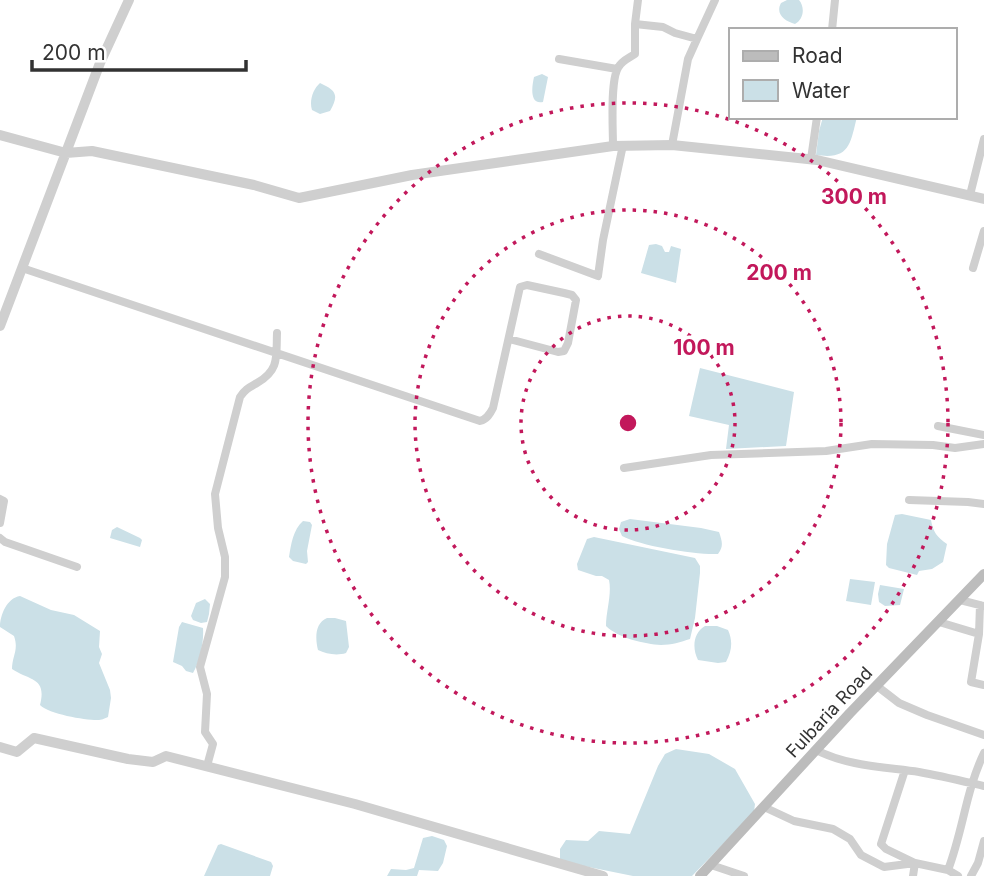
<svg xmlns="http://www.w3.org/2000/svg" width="984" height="876" font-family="Inter,sans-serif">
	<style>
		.water { fill: #cbe0e7 }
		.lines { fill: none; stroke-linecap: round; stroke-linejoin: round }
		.minor { stroke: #cfcfcf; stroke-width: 8 }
		.tertiary { stroke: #cfcfcf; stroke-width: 10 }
		.secondary { stroke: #bcbcbc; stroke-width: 10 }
		.ring { fill: none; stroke: #c2185b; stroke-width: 3.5; stroke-dasharray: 3.5 7 }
		.labels { text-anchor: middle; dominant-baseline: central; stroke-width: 7; stroke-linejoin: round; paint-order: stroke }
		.street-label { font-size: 18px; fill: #323232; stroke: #fff }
		.centre { fill: #c2185b; stroke: #fff; stroke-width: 3.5 }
		.ring-label { font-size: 21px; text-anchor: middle; font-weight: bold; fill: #c2185b; stroke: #fff; stroke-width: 7; stroke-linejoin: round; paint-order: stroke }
	</style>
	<rect width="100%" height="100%" fill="#fff"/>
	<!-- water -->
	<path class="water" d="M 799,0 C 805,7 804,19 795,24 C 785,21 775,14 781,3 L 787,0 Z
		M 542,74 L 548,77 L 543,102 C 529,105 532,86 534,77 Z
		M 320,83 C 335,90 340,94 330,111 L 320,114 L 312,110 C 309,101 313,89 320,83 Z
		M 823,117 L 857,117 C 850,144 850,160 816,155 L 819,131 Z
		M 656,244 L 662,246 L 665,252 L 669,252 L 671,246 L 681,249 L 676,283 L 641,273 L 649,245 Z
		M 700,368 L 794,392 L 786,446 L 726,449 L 729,425 L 689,416 Z
		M 902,514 L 931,520 C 933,532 937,537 947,544 L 943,562 L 932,569 L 919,571 L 917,575 L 889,568 L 886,565 L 887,544 L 895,515 Z
		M 630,519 L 701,528 L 719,532 C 722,541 724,546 718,554 C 695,555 641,546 622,536 L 619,529 L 621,522 Z
		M 303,521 L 310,522 L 312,525 L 307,551 L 308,562 L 306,564 L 293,561 L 289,557 C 291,544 293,530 303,521 Z
		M 117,527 L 140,538 L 142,540 L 140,547 L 110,538 L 112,530 Z
		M 594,537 L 695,558 L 700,566 L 700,573 L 695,618 L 690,639 C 681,642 671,645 661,645 C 645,644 618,638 606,626 C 606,611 612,594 609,580 L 602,576 L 596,576 L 578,570 L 577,564 L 587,539 Z
		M 850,579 L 875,582 L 871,605 L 846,601 Z
		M 880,585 L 904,589 L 900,605 L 885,606 L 879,602 L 878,594 Z
		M 20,596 L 51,610 L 74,615 L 100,631 L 99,647 L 102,654 L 99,663 L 110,690 L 111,698 L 108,717 C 103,719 103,720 97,720 C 84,720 49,714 40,705 C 47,677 30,681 12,669 C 12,656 19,650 14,636 L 0,627 C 0,615 7,598 20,596 Z
		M 205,599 L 210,604 L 209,614 L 207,622 L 201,623 L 193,620 L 191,616 L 196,603 Z
		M 327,618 L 335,618 L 346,621 L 349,647 L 346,653 C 337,656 326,654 318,650 C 315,638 315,623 327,618 Z
		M 182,622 L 203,628 C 204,642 200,661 193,673 L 186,671 L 182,666 L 173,662 L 179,627 Z
		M 705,626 L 717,626 L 728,630 C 733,641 732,651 726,662 L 718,663 L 698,660 C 692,648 693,633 705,626 Z
		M 676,749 L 709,754 L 735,769 L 755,804 L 754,812 L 692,876 L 633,876 L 564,862 L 560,859 L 560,849 L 566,840 L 588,841 L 599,831 L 630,834 L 658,766 L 665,754 Z
		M 432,836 L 444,840 L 447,846 L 443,863 L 438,871 L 419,870 L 417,876 L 387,876 L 391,869 L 406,870 L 414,868 L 423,838 Z
		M 221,844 L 271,862 L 273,866 L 270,876 L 204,876 L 218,845 Z"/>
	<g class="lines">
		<!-- minor -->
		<path class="minor" d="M 638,0 L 635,24 L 663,27 L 675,33 L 697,39 L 688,59 L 672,145
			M 832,30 L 835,0
			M 697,39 L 715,0
			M 559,59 L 617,69
			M 613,146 C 613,129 610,81 618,68 C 621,61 629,58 635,54 L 635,24
			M 811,159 L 817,117
			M 970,195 L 984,139
			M 539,254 L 598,276 L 603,240 L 623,145
			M 22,268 L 480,421 C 487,419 490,414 493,408 L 520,287 L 527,285 L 564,293 L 572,295 L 576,300 L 568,343 L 564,351 L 558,352 L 509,339
			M 973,268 L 984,231
			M 938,426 L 984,435
			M 624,468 L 711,455 L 826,451 L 872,444 L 933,445 L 955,448 L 984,444
			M 0,499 L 4,501 L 0,523
			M 909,500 L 968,502 L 984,504
			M 0,538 L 5,542 L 77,567
			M 960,600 L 984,606
			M 939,622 L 979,634 L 980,605
			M 979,634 L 971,682 L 984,685
			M 877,686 L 899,703 L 927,715 L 984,735
			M 816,750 C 847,766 885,767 919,772 C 941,776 962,781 984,786
			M 207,766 L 213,744 L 205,732 L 207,694 L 200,667 L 225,577 L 225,557 L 218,528 L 215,494 L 240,397 C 245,389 250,387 257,383 C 280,370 276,356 277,333
			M 905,770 L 881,844 L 886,849 L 915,863 L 948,870 L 958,876
			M 764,807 L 794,821 L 833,829 L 850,839 L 861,855 L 884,867 L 915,863 L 913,876
			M 711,865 L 744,876
			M 948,870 C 963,831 966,790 984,753
			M 971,876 L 978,863 L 984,841"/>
		<!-- tertiary -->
		<path class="tertiary" d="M 0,135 L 66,153 L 92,151 L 254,185 L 299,198 L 412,175 L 613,146 L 672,145 L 817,160 L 984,199
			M 0,326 L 100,63 L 129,0
			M 0,747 L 17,752 L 34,738 L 128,759 L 153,762 L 166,756 L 355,804 L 603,876"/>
		<!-- secondary -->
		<path class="secondary" d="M 700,876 L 850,713 L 984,574"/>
	</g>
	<!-- distance rings -->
	<g class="ring">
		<circle cx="628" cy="423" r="107"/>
		<circle cx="628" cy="423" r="213"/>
		<circle cx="628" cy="423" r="320"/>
	</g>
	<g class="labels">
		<!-- street labels -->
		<g class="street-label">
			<text transform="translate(829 712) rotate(-47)">Fulbaria Road</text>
		</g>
	</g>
	<circle cx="628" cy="423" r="10" class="centre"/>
	<g class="ring-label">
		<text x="854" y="204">300 m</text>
		<text x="779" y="280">200 m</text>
		<text x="704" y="355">100 m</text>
	</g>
	<!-- legend -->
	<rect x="729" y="28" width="228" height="91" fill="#ffffff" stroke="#adadad" stroke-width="2"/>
	<rect x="743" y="51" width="35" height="10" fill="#bcbcbc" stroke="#adadad" stroke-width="2"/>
	<text x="792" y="63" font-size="21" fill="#323232">Road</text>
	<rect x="743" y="80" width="35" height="21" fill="#cbe0e7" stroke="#adadad" stroke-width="2"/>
	<text x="792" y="98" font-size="21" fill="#323232">Water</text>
	<!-- scale -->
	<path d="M32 60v10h214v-10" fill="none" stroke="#323232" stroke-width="3.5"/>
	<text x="42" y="60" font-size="21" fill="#323232" stroke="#ffffff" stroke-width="5" paint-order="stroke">200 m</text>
</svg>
